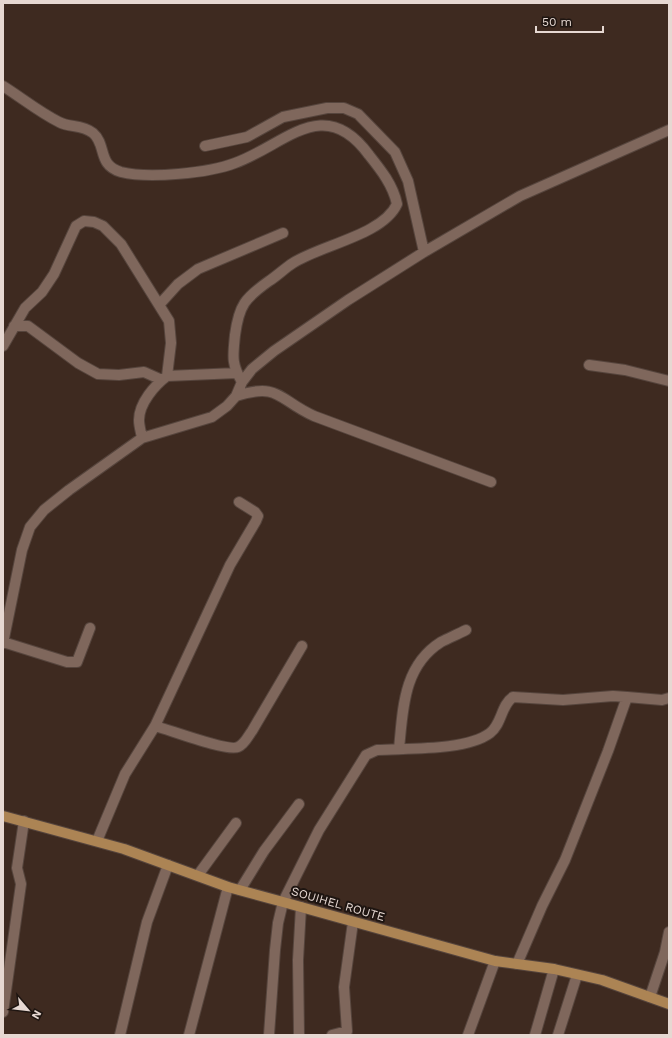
<svg xmlns="http://www.w3.org/2000/svg" width="672" height="1038" font-family="'Work Sans',sans-serif">
	<style>
		.lines { fill: none; stroke-linecap: round; stroke-linejoin: round }
		.minor-casing { stroke: #56453d; stroke-width: 12 }
		.major-casing { stroke: #56453d; stroke-width: 12 }
		.minor { stroke: #7f675c; stroke-width: 10 }
		.major { stroke: #ac8454; stroke-width: 10 }
		.labels { text-anchor: middle; dominant-baseline: central; stroke-width: 4; stroke-linejoin: round; paint-order: stroke }
		.street-label { font-size: 12px; fill: #e6d8d2; stroke: #1e1511 }
	</style>
	<rect width="100%" height="100%" fill="#3e2a20"/>
	<g class="lines">
		<defs>
			<path id="minor" d="M 3,86 C 22,98 39,112 59,122 C 70,128 81,124 93,133 C 107,145 97,165 121,172 C 149,179 209,173 235,163 C 285,145 324,93 369,155 C 381,170 393,185 397,204 C 383,235 321,245 293,263 C 285,268 277,276 269,281 C 245,298 239,305 235,335 C 233,356 231,363 242,382
				M 205,146 L 247,137 L 283,117 L 327,108 L 344,108 L 358,114 L 395,152 L 408,181 L 424,252
				M 159,305 L 178,284 L 198,269 L 283,233
				M 14,326 L 28,326 L 78,363 L 98,374 L 119,375 L 144,372 L 162,380
				M 3,346 L 25,308 L 42,292 L 54,274 L 76,226 L 84,221 L 94,222 L 103,226 L 121,244 L 169,321 L 171,343 L 167,376
				M 589,365 L 625,370 L 669,381
				M 236,396 C 280,382 278,400 314,416 L 491,482
				M 142,438 C 141,432 139,426 139,420 C 139,403 155,385 167,376 L 237,373
				M 3,642 L 67,662 L 77,662 L 90,628
				M 3,643 L 22,550 L 30,527 L 44,510 L 69,490 L 142,438 L 212,417 L 227,406 L 236,396 L 242,382 L 252,369 L 274,351 L 348,300 L 424,252 L 520,196 L 669,130
				M 155,726 C 170,730 228,752 238,747 C 245,744 248,736 252,731 L 302,646
				M 399,749 C 403,709 403,666 441,642 C 449,638 458,634 466,630
				M 97,841 L 125,774 L 155,726 L 230,565 L 256,521 L 258,516 L 255,512 L 239,502
				M 198,875 L 236,823
				M 240,890 L 264,851 L 299,804
				M 517,964 L 542,906 L 565,860 L 608,751 L 627,697 L 662,700 L 669,698
				M 650,997 L 665,952 L 669,932
				M 3,1012 L 21,884 L 17,868 L 24,821
				M 120,1035 L 147,922 L 168,865
				M 189,1035 L 228,887
				M 269,1035 L 275,950 L 278,923 L 283,902 L 319,830 L 366,755 L 377,750 C 407,748 466,751 490,733 C 502,724 501,705 513,697 L 563,700 L 613,696 L 627,697
				M 299,1035 L 298,960 L 301,907
				M 332,1035 L 347,1031 L 344,987 L 353,922
				M 468,1035 L 495,961
				M 535,1035 L 554,969
				M 558,1035 L 577,975"/>
			<path id="major" d="M 3,816 L 124,849 L 228,887 L 283,902 L 495,961 L 554,969 L 602,980 L 669,1004"/>
		</defs>
		<!-- minor casing -->
		<use href="#minor" class="minor-casing"/>
		<!-- major casing -->
		<use href="#major" class="major-casing"/>
		<!-- minor -->
		<use href="#minor" class="minor"/>
		<!-- major -->
		<use href="#major" class="major"/>
	</g>
	<g class="labels">
		<!-- street labels -->
		<g class="street-label">
			<text transform="translate(338 904) rotate(16)">SOUIHEL ROUTE</text>
		</g>
	</g>
	<!-- border -->
	<rect width="672" height="1038" fill="none" stroke="#e6d8d2" stroke-width="8"/>
	<!-- north arrow -->
	<g transform="translate(28 1010) rotate(118)" stroke="#1e1511" stroke-width="3" paint-order="stroke">
	<path d="M0-3L7 15L0 10L-7 15Z" fill="#e6d8d2"/>
	<text y="-6" font-size="11" font-weight="bold" text-anchor="middle" fill="#e6d8d2">N</text>
	</g>
	<!-- scale -->
	<path d="M536 26v6h67v-6" fill="none" stroke="#e6d8d2" stroke-width="2"/>
	<text x="542" y="26" font-size="12" fill="#e6d8d2" stroke="#1e1511" stroke-width="3" paint-order="stroke">50 m</text>
</svg>
